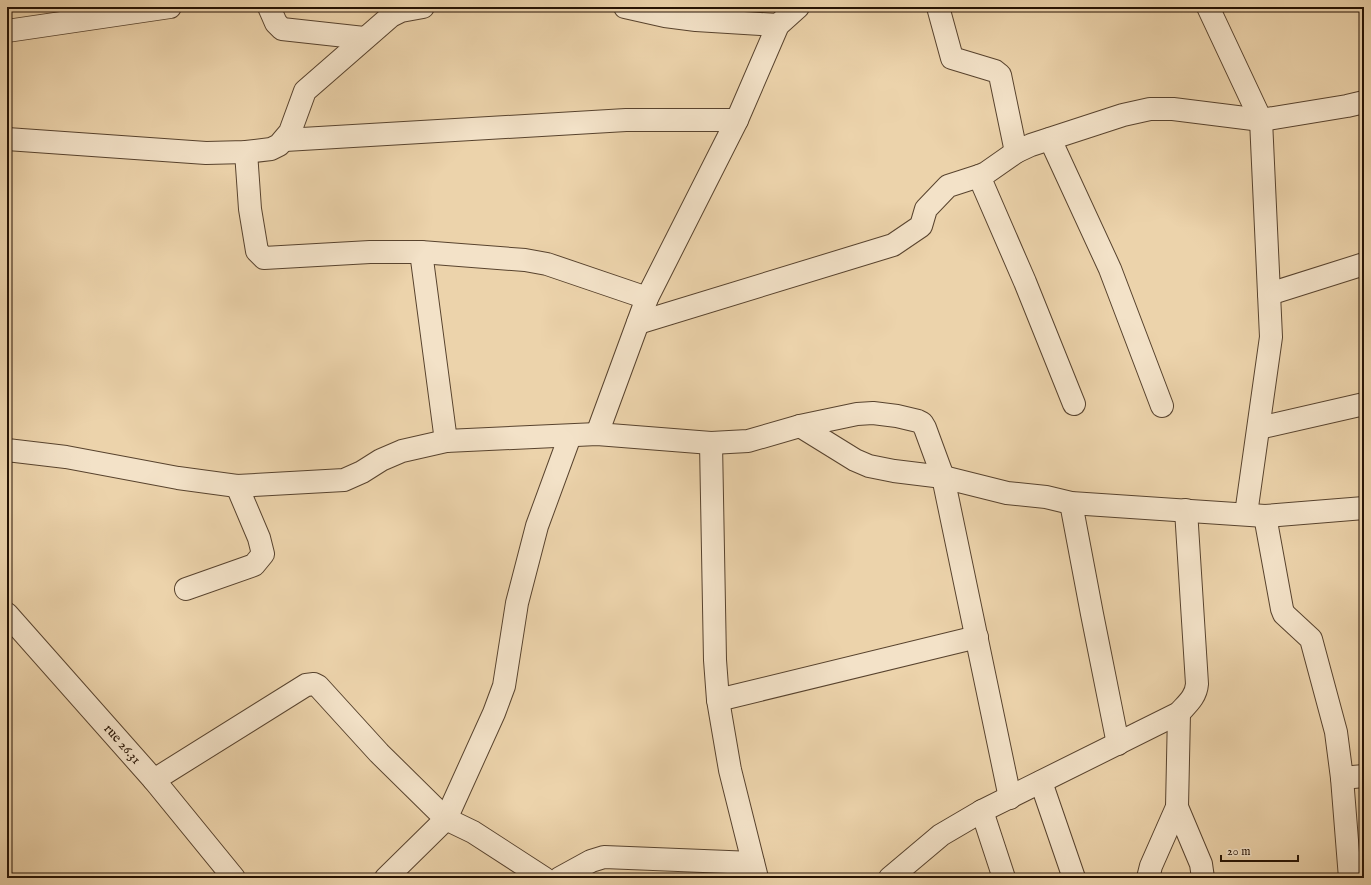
<svg xmlns="http://www.w3.org/2000/svg" width="1371" height="885" font-family="'IM FELL English',serif">
	<style>
		.lines { fill: none; stroke-linecap: round; stroke-linejoin: round }
		.street-casing { stroke: #58432e; stroke-width: 24 }
		.street { stroke: #f3e2c8; stroke-width: 22 }
		.labels { text-anchor: middle; dominant-baseline: central; stroke-width: 4; stroke-linejoin: round; paint-order: stroke }
		.street-label { font-size: 14px; fill: #261304; stroke: #f3e2c8 }
	</style>
	<rect width="100%" height="100%" fill="#ecd3ab"/>
	<filter id="stains"><feTurbulence type="fractalNoise" baseFrequency=".005" numOctaves="4"/><feColorMatrix values="0 0 0 0 .2 0 0 0 0 .09 0 0 0 0 .02 0 0 0 .5 -.17"/></filter>
	<radialGradient id="worn" r=".72"><stop offset=".6" stop-color="#630" stop-opacity="0"/><stop offset="1" stop-color="#630" stop-opacity=".3"/></radialGradient>
	<g class="lines">
		<defs>
			<g id="street">
				<path d="M 269,7 L 276,23 L 282,29 L 364,38"/>
				<path d="M 625,7 L 665,16 L 696,20 L 778,25"/>
				<path d="M 938,7 L 952,58 L 995,71 L 1000,75 L 1016,152 L 1031,145 L 1123,115 L 1150,109 L 1173,109 L 1261,120 L 1347,106 L 1364,102"/>
				<path d="M 1208,7 L 1261,120 L 1271,337 L 1246,514"/>
				<path d="M 7,31 L 170,7"/>
				<path d="M 7,139 L 206,153 L 246,152 L 271,149 L 279,145 L 290,132 L 305,91 L 391,16 L 401,11 L 423,7"/>
				<path d="M 1050,139 L 1110,269 L 1162,406"/>
				<path d="M 285,140 L 626,120 L 737,120"/>
				<path d="M 246,152 L 250,209 L 257,251 L 264,258 L 370,252 L 421,252 L 525,260 L 547,264 L 647,298"/>
				<path d="M 1016,152 L 986,173 L 979,176 L 1025,282 L 1074,404"/>
				<path d="M 421,252 L 446,441"/>
				<path d="M 1269,294 L 1364,264"/>
				<path d="M 638,323 L 893,245 L 921,226 L 926,209 L 948,186 L 979,176"/>
				<path d="M 800,426 L 855,460 L 869,466 L 894,471 L 943,477 L 1007,493 L 1046,497 L 1071,503 L 1265,516 L 1364,508"/>
				<path d="M 1259,428 L 1364,404"/>
				<path d="M 597,434 L 647,298 L 737,120 L 778,25 L 798,7"/>
				<path d="M 711,443 L 715,660 L 718,700 L 730,770 L 757,878"/>
				<path d="M 7,450 L 66,457 L 178,478 L 237,486 L 344,480 L 362,472 L 381,460 L 402,451 L 446,441 L 597,434 L 711,443 L 748,441 L 800,426 L 857,414 L 873,413 L 897,416 L 918,421 L 922,423 L 925,428 L 943,477 L 1010,798"/>
				<path d="M 1071,503 L 1092,614 L 1118,744"/>
				<path d="M 1265,516 L 1282,609 L 1284,614 L 1311,639 L 1336,732 L 1342,778 L 1350,878"/>
				<path d="M 186,589 L 254,565 L 263,554 L 259,538 L 237,486"/>
				<path id="s1" d="M 7,614 L 154,780 L 234,878"/>
				<path d="M 718,700 L 977,637"/>
				<path d="M 1342,778 L 1364,776"/>
				<path d="M 154,780 L 306,685 L 314,684 L 318,686 L 379,753 L 446,819 L 473,832 L 544,878"/>
				<path d="M 1041,782 L 1074,878"/>
				<path d="M 1177,807 L 1201,864 L 1203,878"/>
				<path d="M 982,811 L 1004,878"/>
				<path d="M 386,878 L 446,819 L 494,713 L 504,686 L 517,603 L 537,526 L 570,436"/>
				<path d="M 560,878 L 591,861 L 604,857 L 753,863"/>
				<path d="M 890,878 L 941,835 L 982,811 L 1179,713 C 1187,704 1196,697 1197,684 L 1186,510"/>
				<path d="M 1148,878 L 1151,866 L 1177,807 L 1179,713"/>
			</g>
		</defs>
		<!-- street casing -->
		<use href="#street" class="street-casing"/>
		<!-- street -->
		<use href="#street" class="street"/>
	</g>
	<g class="labels">
		<!-- street labels -->
		<g class="street-label">
			<text stroke="none"><textPath href="#s1" startOffset="174">rue 26.31</textPath></text>
		</g>
	</g>
	<!-- margin -->
	<rect width="1371" height="885" fill="none" stroke="#ecd3ab" stroke-width="24"/>
	<rect x="8" y="8" width="1355" height="869" fill="none" stroke="#261304" stroke-width="2"/>
	<rect x="12" y="12" width="1347" height="861" fill="none" stroke="#261304"/>
	<!-- scale -->
	<path d="M1221 855v6h77v-6" fill="none" stroke="#261304" stroke-width="2"/>
	<text x="1227" y="855" font-size="12" fill="#261304" stroke="#f3e2c8" stroke-width="3" paint-order="stroke">20 m</text>
	<rect width="100%" height="100%" filter="url(#stains)"/>
	<rect width="100%" height="100%" fill="url(#worn)"/>
</svg>
